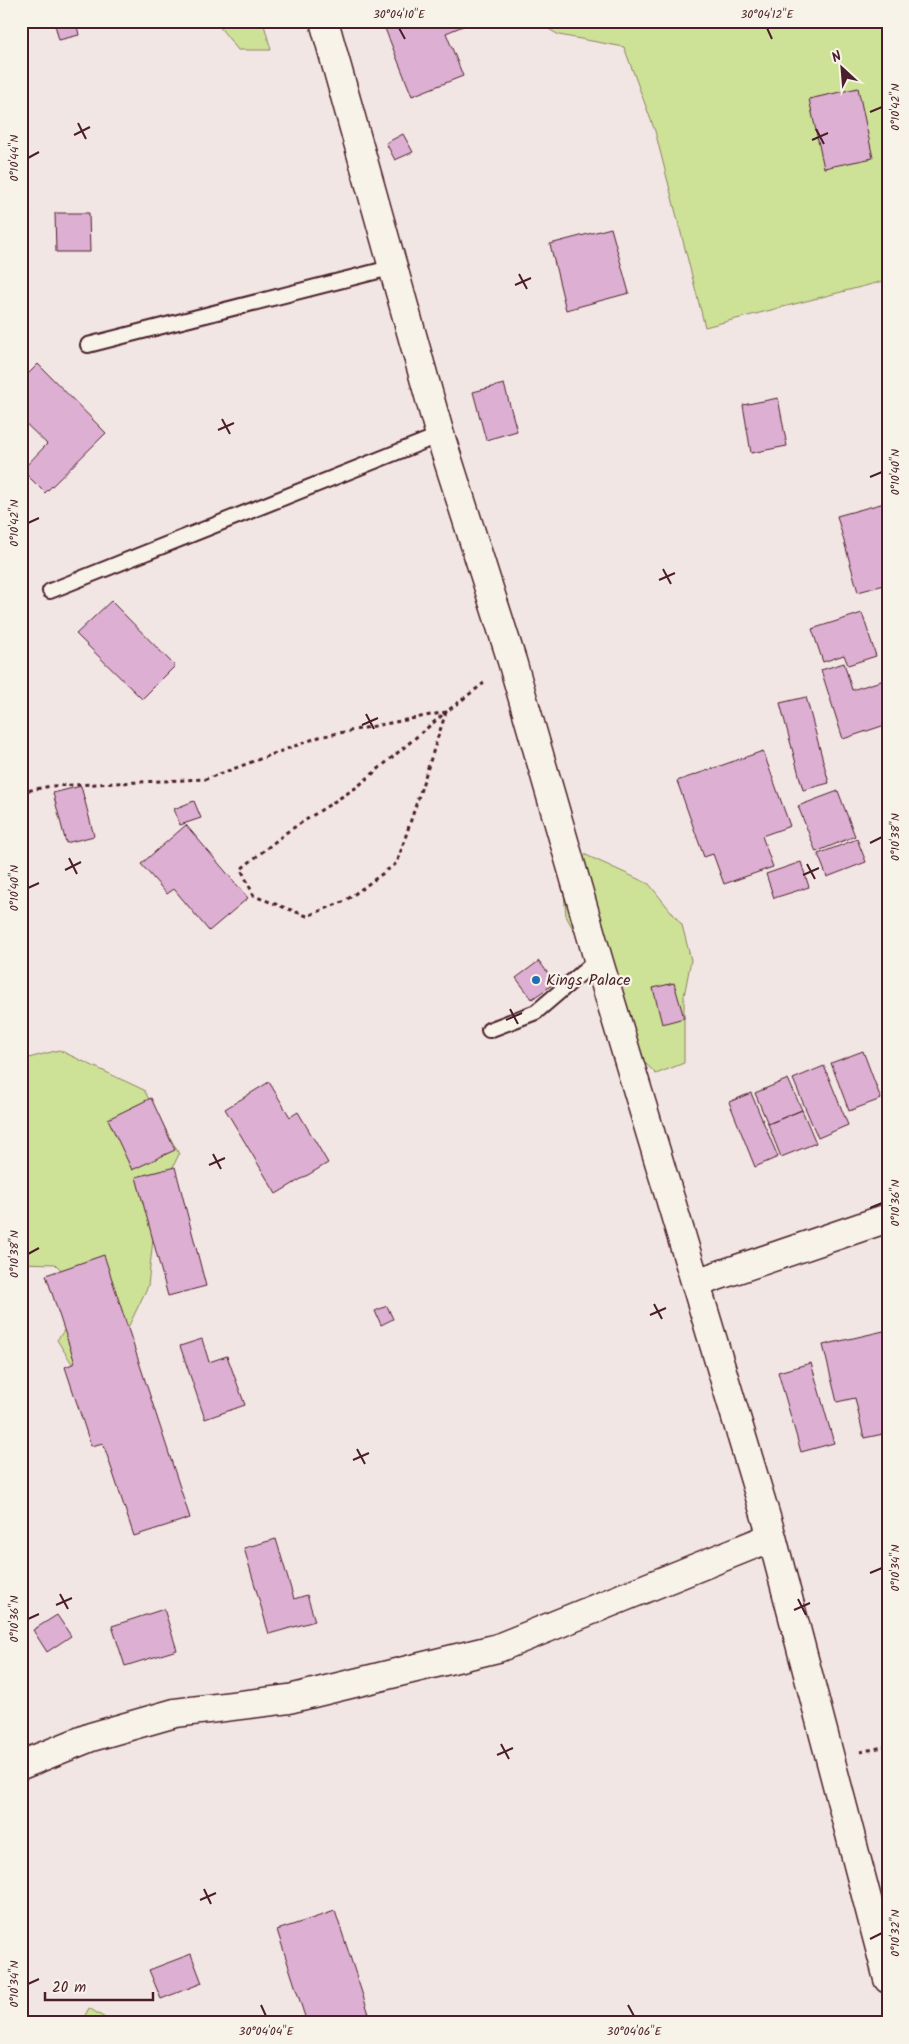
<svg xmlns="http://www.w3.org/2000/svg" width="909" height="2044" font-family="Kalam,sans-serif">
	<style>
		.green { fill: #cde297; stroke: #8c8061 }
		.building { fill: #ddb0d3; stroke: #4a1f2b }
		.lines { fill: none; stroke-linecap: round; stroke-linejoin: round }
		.service-casing { stroke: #4a1f2b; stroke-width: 18 }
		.minor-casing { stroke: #4a1f2b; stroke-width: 31 }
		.path { stroke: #4a1f2b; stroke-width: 3; stroke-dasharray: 4 4; stroke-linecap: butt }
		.service { stroke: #f7f3e8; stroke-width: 14 }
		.minor { stroke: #f7f3e8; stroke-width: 28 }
		.ticks { fill: none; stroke: #4a1f2b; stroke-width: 2 }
		.poi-dot { fill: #1f6fb2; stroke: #f7f3e8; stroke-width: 2 }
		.labels { text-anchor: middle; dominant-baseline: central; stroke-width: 4.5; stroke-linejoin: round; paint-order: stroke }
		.poi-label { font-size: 16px; fill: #4a1f2b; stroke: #f7f3e8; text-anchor: start }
		.neatline { fill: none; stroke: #4a1f2b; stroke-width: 2 }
		.ticks-label { font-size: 12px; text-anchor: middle; fill: #4a1f2b }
	</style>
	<rect width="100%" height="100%" fill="#f2e6e4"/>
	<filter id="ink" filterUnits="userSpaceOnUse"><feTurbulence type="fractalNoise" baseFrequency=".02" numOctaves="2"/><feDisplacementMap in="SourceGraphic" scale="10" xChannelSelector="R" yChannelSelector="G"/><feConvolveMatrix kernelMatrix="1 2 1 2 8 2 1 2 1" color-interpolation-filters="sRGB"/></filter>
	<g filter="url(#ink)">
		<!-- green -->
		<path class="green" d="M 215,21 L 263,21 L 271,50 L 238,50 Z
			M 535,21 L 888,21 L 888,280 L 705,327 L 655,131 L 624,47 L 559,35 Z
			M 575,850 L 649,884 L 682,925 L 691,960 L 684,996 L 684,1063 L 656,1074 L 619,1036 L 585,951 L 566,916 L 562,870 Z
			M 59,1050 L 144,1090 L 179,1154 L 157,1201 L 148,1286 L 109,1367 L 78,1373 L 57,1340 L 89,1297 L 55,1264 L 21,1263 L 21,1060 Z
			M 89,2008 L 113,2023 L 81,2023 Z"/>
		<!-- building -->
		<path class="building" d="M 54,21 L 76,21 L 79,35 L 59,40 Z
			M 382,21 L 475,21 L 446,33 L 463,76 L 412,96 Z
			M 858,88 L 873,158 L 824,168 L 809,99 Z
			M 403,134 L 413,152 L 395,160 L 386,143 Z
			M 21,209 L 30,216 L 21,228 Z
			M 55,213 L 89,213 L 90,252 L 56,252 Z
			M 611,228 L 629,293 L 566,310 L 550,244 Z
			M 38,364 L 106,433 L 45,493 L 22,470 L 47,444 L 21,419 L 21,381 Z
			M 504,384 L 517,431 L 486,440 L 473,392 Z
			M 778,398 L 787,446 L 751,453 L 743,405 Z
			M 888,502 L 888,584 L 858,592 L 837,516 Z
			M 111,601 L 175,666 L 142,699 L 76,634 Z
			M 862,613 L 876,656 L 848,665 L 844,655 L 823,662 L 812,629 Z
			M 844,663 L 852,690 L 884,680 L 888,692 L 888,724 L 843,739 L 821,670 Z
			M 806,697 L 829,783 L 803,790 L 780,703 Z
			M 763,751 L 790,826 L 762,836 L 773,867 L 724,884 L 713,854 L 704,857 L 677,781 Z
			M 81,786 L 94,836 L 66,843 L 53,793 Z
			M 838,791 L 855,836 L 816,852 L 798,806 Z
			M 194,801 L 201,818 L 180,825 L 174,809 Z
			M 186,825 L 248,898 L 209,931 L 174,889 L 167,894 L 141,864 Z
			M 857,839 L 866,862 L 827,877 L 818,854 Z
			M 801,862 L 809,887 L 774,898 L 766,874 Z
			M 539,961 L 555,983 L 532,999 L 516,978 Z
			M 674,983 L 684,1018 L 662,1024 L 653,988 Z
			M 863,1051 L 881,1099 L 849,1111 L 831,1063 Z
			M 824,1066 L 848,1125 L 818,1138 L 793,1079 Z
			M 788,1079 L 802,1110 L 768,1124 L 755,1093 Z
			M 269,1082 L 290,1117 L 298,1112 L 328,1163 L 276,1194 L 225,1109 Z
			M 751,1093 L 778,1157 L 755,1167 L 729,1102 Z
			M 151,1098 L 175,1150 L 132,1170 L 108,1119 Z
			M 802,1110 L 816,1143 L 781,1157 L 768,1124 Z
			M 175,1167 L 206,1286 L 168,1296 L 136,1177 Z
			M 104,1255 L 190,1518 L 134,1536 L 103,1443 L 91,1446 L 65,1367 L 75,1363 L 46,1275 Z
			M 387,1306 L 393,1319 L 381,1325 L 375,1311 Z
			M 888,1330 L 888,1433 L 864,1438 L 855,1398 L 837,1402 L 823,1345 Z
			M 202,1339 L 209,1362 L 227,1356 L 245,1405 L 205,1419 L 180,1346 Z
			M 811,1363 L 834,1443 L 801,1452 L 778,1372 Z
			M 276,1539 L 294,1599 L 307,1595 L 315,1621 L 269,1634 L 244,1548 Z
			M 164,1609 L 177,1650 L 125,1666 L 112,1626 Z
			M 57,1615 L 71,1636 L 47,1652 L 33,1630 Z
			M 335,1911 L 370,2017 L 353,2023 L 307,2023 L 277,1930 Z
			M 191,1954 L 202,1983 L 161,1999 L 149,1970 Z"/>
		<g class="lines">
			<defs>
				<path id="service" d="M 88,345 L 394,267
					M 50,591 L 440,435
					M 489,1030 L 536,1012 L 598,959"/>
				<path id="minor" d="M 324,21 L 440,435 L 512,661 L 598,959 L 772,1537 L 888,1979
					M 696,1283 L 888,1218
					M 21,1765 L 91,1737 L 175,1713 L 289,1699 L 498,1648 L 772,1537"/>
			</defs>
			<!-- service casing -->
			<use href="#service" class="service-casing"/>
			<!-- minor casing -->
			<use href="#minor" class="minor-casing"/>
			<!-- path -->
			<path class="path" d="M 446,712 L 397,863 L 345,901 L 307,916 L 254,896 L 241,869 L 287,832 L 357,787 Z
				M 21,792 L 51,786 L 206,779 L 319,737 L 446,712 L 484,683
				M 860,1752 L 888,1746"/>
			<!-- service -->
			<use href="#service" class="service"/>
			<!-- minor -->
			<use href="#minor" class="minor"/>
		</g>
	</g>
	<!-- ticks -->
	<path class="ticks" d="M 399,28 L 405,39M 767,28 L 772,39M 870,112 L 882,107M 78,123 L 86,139M 816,129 L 824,144M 74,135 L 90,127M 812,140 L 828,133M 28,158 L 39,152M 519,274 L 527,289M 515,285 L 531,278M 222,419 L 230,434M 218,430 L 234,423M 870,477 L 882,472M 28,523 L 39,518M 663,569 L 671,584M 659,580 L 675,573M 366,714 L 374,729M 362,725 L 378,718M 870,843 L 882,837M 69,858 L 77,874M 807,864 L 815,879M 65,870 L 81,862M 803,875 L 819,868M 28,888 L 39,883M 510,1009 L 518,1024M 506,1020 L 522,1013M 213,1154 L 221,1169M 209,1165 L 225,1158M 870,1208 L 882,1203M 28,1254 L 39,1248M 654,1304 L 662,1319M 650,1315 L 666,1308M 357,1449 L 365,1464M 353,1460 L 369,1453M 870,1573 L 882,1568M 60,1594 L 68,1609M 798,1599 L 806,1615M 56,1605 L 72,1598M 794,1610 L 810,1603M 28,1619 L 39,1614M 501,1744 L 509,1759M 497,1755 L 513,1748M 204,1889 L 211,1904M 200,1900 L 216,1893M 870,1939 L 882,1933M 28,1984 L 39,1979M 261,2005 L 266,2016M 628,2005 L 634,2016"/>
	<!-- markers -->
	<circle class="poi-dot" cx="536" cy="980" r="5"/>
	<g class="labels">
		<!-- poi labels -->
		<g class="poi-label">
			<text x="546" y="980">Kings Palace</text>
		</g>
	</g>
	<!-- margin -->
	<rect width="909" height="2044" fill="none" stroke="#f7f3e8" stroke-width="55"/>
	<!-- north arrow -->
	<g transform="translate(842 68) rotate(334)" stroke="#f7f3e8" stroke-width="4" paint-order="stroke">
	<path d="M0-4L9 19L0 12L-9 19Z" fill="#4a1f2b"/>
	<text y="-8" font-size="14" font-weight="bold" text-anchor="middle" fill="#4a1f2b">N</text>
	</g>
	<!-- scale -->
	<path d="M45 1992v8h108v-8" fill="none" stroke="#4a1f2b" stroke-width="2.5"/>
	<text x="52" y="1992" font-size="15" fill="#4a1f2b" stroke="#f7f3e8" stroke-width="4" paint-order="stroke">20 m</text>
	<rect x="28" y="28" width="854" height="1988" class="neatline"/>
	<g class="ticks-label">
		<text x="399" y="18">30°04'10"E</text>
		<text x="767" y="18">30°04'12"E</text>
		<text transform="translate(895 107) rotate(-90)" y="4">0°10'42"N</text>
		<text transform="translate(14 158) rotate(-90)" y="4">0°10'44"N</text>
		<text transform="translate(895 472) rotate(-90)" y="4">0°10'40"N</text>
		<text transform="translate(14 523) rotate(-90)" y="4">0°10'42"N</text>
		<text transform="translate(895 837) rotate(-90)" y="4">0°10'38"N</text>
		<text transform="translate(14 888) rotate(-90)" y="4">0°10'40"N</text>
		<text transform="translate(895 1203) rotate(-90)" y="4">0°10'36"N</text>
		<text transform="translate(14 1254) rotate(-90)" y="4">0°10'38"N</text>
		<text transform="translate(895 1568) rotate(-90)" y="4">0°10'34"N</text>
		<text transform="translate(14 1619) rotate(-90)" y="4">0°10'36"N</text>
		<text transform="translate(895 1933) rotate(-90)" y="4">0°10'32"N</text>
		<text transform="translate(14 1984) rotate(-90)" y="4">0°10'34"N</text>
		<text x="266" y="2035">30°04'04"E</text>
		<text x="634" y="2035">30°04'06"E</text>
	</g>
</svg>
